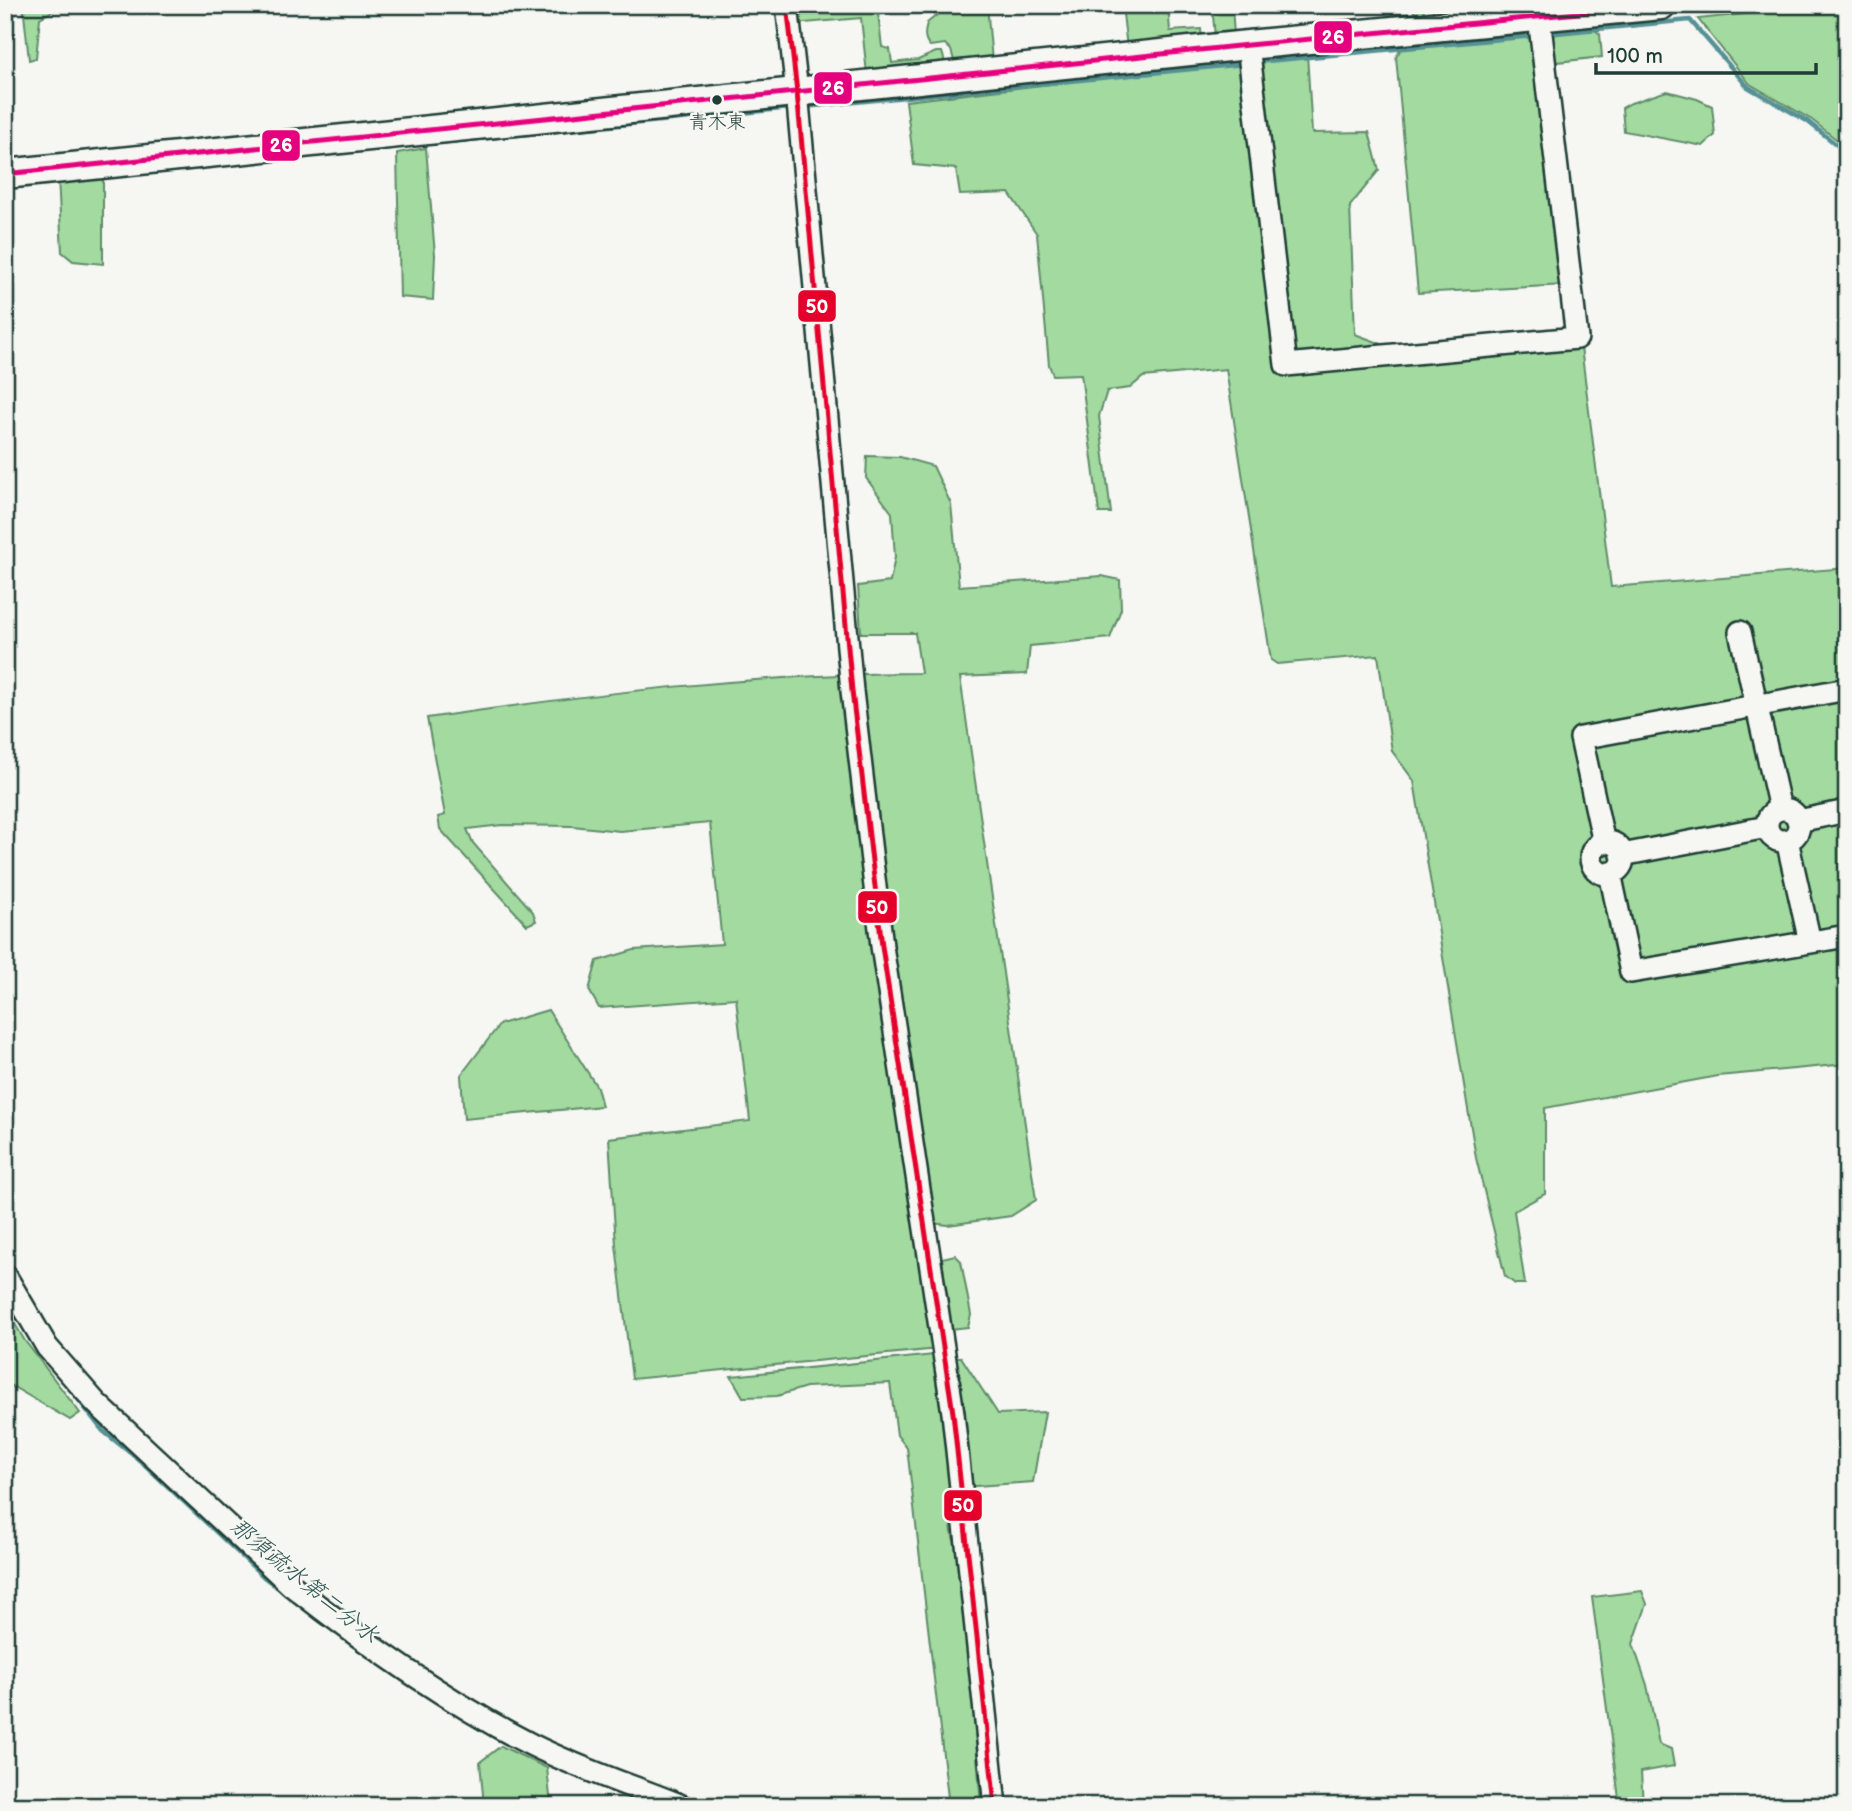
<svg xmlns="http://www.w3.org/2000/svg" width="1852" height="1811" font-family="'Balsamiq Sans','Klee One',sans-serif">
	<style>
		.green { fill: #a2da9f; stroke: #608c6a; stroke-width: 2 }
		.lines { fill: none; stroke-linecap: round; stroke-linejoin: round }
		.stream { stroke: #559195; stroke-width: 4.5 }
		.minor-casing { stroke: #1f3d34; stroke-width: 26 }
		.major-casing { stroke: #1f3d34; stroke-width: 33 }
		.minor { stroke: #f6f6f2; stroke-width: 21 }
		.major { stroke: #f6f6f2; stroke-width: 28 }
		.bus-1-casing { stroke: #f6f6f2; stroke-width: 10 }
		.bus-2-casing { stroke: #f6f6f2; stroke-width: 10 }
		.bus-1 { stroke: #e5007d; stroke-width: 5 }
		.bus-2 { stroke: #e4002b; stroke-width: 5 }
		.bus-dot { fill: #1f3d34; stroke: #f6f6f2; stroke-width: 2.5 }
		.labels { text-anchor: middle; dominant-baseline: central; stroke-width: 5; stroke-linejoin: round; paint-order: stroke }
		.bus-label { font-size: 19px; fill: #1f3d34; stroke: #f6f6f2 }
		.water-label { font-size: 23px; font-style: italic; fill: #315954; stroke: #f6f6f2 }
		.line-badge { stroke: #f6f6f2; stroke-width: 2.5 }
		.badge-label { font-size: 19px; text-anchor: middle; font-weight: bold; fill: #fff }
	</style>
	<rect width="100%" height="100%" fill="#f6f6f2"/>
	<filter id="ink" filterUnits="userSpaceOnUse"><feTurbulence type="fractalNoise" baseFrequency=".0143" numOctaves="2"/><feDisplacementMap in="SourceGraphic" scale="14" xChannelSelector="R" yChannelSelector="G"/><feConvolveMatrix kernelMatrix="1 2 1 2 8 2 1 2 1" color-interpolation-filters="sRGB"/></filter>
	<g filter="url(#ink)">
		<!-- green -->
		<path class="green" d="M 23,5 L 63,5 L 40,18 L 36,58 L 29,60 Z
			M 792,5 L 877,5 L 882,47 L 890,49 L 892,63 L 918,60 L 936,52 L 942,52 L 946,66 L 867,74 L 861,18 L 794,24 Z
			M 936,5 L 987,5 L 992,61 L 955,64 L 951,50 L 945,44 L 930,46 C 923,39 925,31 927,23 L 937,15 Z
			M 1122,5 L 1168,5 L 1170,31 L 1201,29 L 1202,40 L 1127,48 Z
			M 1212,5 L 1232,5 L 1234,36 L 1215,37 Z
			M 1423,5 L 1424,12 L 1433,11 L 1433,5 L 1481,5 L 1481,10 L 1415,17 L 1413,6 Z
			M 1831,5 L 1847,5 L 1847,148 L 1812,120 L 1750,84 L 1698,19 Z
			M 1588,25 L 1600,34 L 1602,57 L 1539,64 L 1565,285 L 1418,293 L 1396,57 L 1406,41 Z
			M 1307,54 L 1312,133 L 1369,132 L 1379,170 L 1350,206 L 1355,334 L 1427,361 L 1581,347 L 1611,587 L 1847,568 L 1847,1064 L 1718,1076 L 1545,1108 L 1545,1194 L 1514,1211 L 1525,1284 L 1515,1284 L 1505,1276 L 1476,1158 L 1414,781 L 1392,751 L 1378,655 L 1277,664 L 1271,660 L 1226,369 L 1143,377 L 1130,388 L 1107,391 L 1099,416 L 1111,513 L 1099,513 L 1081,374 L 1053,375 L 1049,365 L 1037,234 L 1009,193 L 960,195 L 956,169 L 914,165 L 906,101 Z
			M 1667,91 L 1697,99 L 1712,106 L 1715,135 L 1703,146 L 1624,131 L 1622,108 L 1631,103 Z
			M 426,148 L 435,255 L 433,300 L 400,297 L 397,153 Z
			M 103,173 L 103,264 L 73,261 L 62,252 L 58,177 Z
			M 867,456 L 900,457 L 933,466 L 951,504 L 959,586 L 1102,576 L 1120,580 L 1121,609 L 1110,638 L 1030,646 L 1027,674 L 960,677 L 1036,1200 L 1011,1216 L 948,1225 L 923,1222 L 938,1349 L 632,1379 L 616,1245 L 609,1138 L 750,1121 L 736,998 L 599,1008 L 589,990 L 597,961 L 634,950 L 722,944 L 710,823 L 620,831 L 572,826 L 502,825 L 467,829 L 473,843 L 533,912 L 536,921 L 527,925 L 440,829 L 438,817 L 445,815 L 427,718 C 591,694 755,674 921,673 L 915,633 L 861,633 L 858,586 L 890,582 L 895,557 L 892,513 L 866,478 Z
			M 548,1010 L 597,1087 L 602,1106 L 464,1119 L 461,1075 L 500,1024 Z
			M 955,1255 L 961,1261 L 971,1315 L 968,1327 L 950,1329 L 942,1258 Z
			M 5,1307 L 25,1341 L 80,1413 L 70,1420 L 5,1382 Z
			M 934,1355 L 961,1357 L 998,1414 L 1045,1412 L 1033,1482 L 947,1488 L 952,1533 L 963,1574 L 981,1806 L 949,1806 L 907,1448 L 897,1435 L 890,1383 L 806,1387 L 777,1396 L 743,1397 L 731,1376 Z
			M 1642,1591 L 1647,1604 L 1633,1644 L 1647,1685 L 1659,1744 L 1671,1749 L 1674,1766 L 1641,1772 L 1643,1806 L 1620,1806 L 1592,1597 Z
			M 501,1746 L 547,1768 L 551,1806 L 484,1806 L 480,1762 Z"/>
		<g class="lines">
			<!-- stream -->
			<path class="stream" d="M 1546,34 L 1690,20 L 1748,87 L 1807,121 L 1847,153
				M 1256,62 L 1533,36
				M 804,107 L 1244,64
				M 427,144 L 791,108
				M 17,1316 L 32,1342
				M 71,1390 L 103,1431 L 144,1464 L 265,1578 L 285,1593
				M 398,1677 L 435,1701
				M 451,1711 L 498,1739"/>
			<defs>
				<path id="minor" d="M 787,5 L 797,92 L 852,691 L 882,946 L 953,1413 L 995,1806
					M 1248,45 L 1286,365 L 1577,338 L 1539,17
					M 1740,632 L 1780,809
					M1767 825a16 16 0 1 1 32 0a16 16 0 1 1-32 0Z
					M 1798,821 L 1847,811
					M 1787,840 L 1810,942
					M1591 858a16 16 0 1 1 32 0a16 16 0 1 1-32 0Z
					M 1604,843 L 1581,738 L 1847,689
					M 1622,855 L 1767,827
					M 1610,873 L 1631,972 L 1847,936
					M 5,1275 L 47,1347 L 96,1403 L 291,1585 C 366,1644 447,1702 532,1745 C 580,1769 632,1786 682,1806"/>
				<path id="major" d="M 5,174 L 1248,45 L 1661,5"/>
			</defs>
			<!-- minor casing -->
			<use href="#minor" class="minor-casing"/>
			<!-- major casing -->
			<use href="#major" class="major-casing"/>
			<!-- minor -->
			<use href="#minor" class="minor"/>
			<!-- major -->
			<use href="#major" class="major"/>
			<defs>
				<path id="bus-1" d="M 5,174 L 1248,45 L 1661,5"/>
				<path id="bus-2" d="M 787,5 L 797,92 L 852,691 L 882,946 L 953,1413 L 995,1806"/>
			</defs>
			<!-- bus-1 casing -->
			<use href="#bus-1" class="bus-1-casing"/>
			<!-- bus-2 casing -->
			<use href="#bus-2" class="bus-2-casing"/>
			<!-- bus-1 -->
			<use href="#bus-1" class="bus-1"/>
			<!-- bus-2 -->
			<use href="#bus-2" class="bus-2"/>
		</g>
	</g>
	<!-- markers -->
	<circle class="bus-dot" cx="717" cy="100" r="6"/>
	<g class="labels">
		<!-- bus labels -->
		<g class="bus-label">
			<text x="717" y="122">青木東</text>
		</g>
		<!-- water labels -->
		<g class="water-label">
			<text transform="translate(304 1581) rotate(39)">那須疏水第二分水</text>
		</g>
	</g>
	<g class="line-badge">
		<rect x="1313" y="20" width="40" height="34" rx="7" fill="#e5007d"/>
		<rect x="813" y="71" width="40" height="34" rx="7" fill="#e5007d"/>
		<rect x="261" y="129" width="40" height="33" rx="7" fill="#e5007d"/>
		<rect x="797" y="289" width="40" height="34" rx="7" fill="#e4002b"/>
		<rect x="857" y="890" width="41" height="34" rx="7" fill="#e4002b"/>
		<rect x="943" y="1489" width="40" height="33" rx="7" fill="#e4002b"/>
	</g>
	<g class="badge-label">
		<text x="1333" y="44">26</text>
		<text x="833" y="95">26</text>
		<text x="281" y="152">26</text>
		<text x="817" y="313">50</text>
		<text x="877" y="914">50</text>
		<text x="963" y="1512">50</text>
	</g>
	<!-- margin -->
	<rect width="1852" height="1811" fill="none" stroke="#f6f6f2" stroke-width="28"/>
	<rect x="14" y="14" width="1824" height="1783" fill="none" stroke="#1f3d34" stroke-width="2.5" filter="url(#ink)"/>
	<!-- scale -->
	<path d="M1596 63v10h220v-10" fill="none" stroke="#1f3d34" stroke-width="3.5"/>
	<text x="1607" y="63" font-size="21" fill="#1f3d34" stroke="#f6f6f2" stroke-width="5" paint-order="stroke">100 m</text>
</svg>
